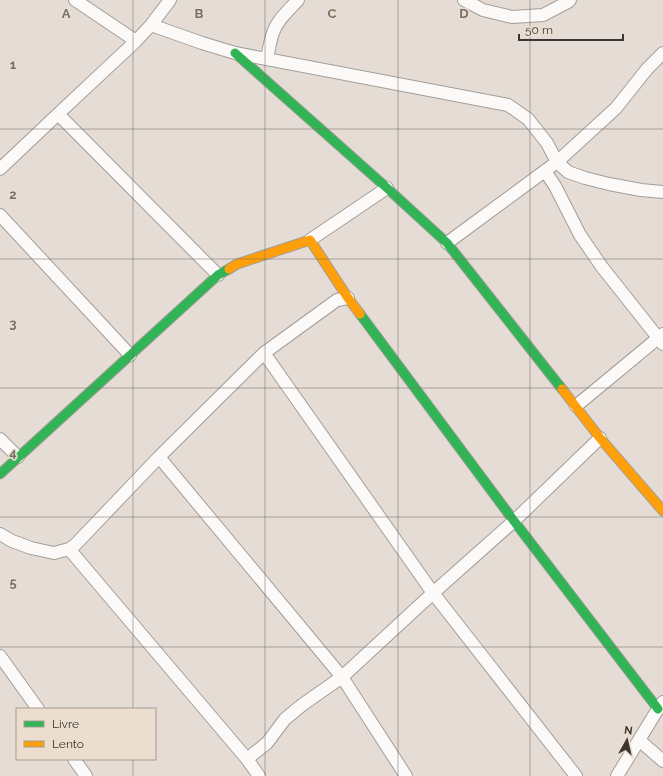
<svg xmlns="http://www.w3.org/2000/svg" width="663" height="776" font-family="Raleway,sans-serif">
	<style>
		.lines { fill: none; stroke-linecap: round; stroke-linejoin: round }
		.street-casing { stroke: #a39d97; stroke-width: 14 }
		.fast-casing { stroke: #a39d97; stroke-width: 11 }
		.slow-casing { stroke: #a39d97; stroke-width: 11 }
		.street { stroke: #fbfaf9; stroke-width: 12 }
		.fast { stroke: #30b455; stroke-width: 9 }
		.slow { stroke: #ff9f0a; stroke-width: 9 }
		.grid { fill: none; stroke: #76706a; stroke-width: 1; stroke-opacity: 0.55 }
		.grid-label { font-size: 13px; text-anchor: middle; font-weight: bold; fill: #76706a; stroke: #ebdecf; stroke-width: 3; stroke-linejoin: round; paint-order: stroke }
	</style>
	<rect width="100%" height="100%" fill="#e5ddd5"/>
	<g class="lines">
		<defs>
			<path id="street" d="M 75,0 L 136,41
				M 464,0 L 483,10 L 512,17 L 543,15 L 568,2 L 570,0
				M 151,25 L 202,43 L 235,53 L 508,105 L 528,119 L 547,143 L 557,162 L 568,172 L 585,178 L 609,184 L 641,190 L 663,192
				M 267,58 C 269,50 270,41 273,33 C 277,20 289,10 298,0
				M 58,114 L 218,275
				M 0,169 L 58,114 L 136,41 L 151,25 L 170,0
				M 545,171 L 555,186 L 580,235 L 602,267 L 663,344
				M 0,215 L 130,355
				M 310,240 L 387,188
				M 447,243 L 557,162 L 616,108 L 647,69 L 663,53
				M 264,353 L 433,593 L 576,776
				M 576,406 L 663,334
				M 0,439 L 18,457
				M 159,457 L 342,677 L 406,776
				M 0,534 L 12,541 L 31,548 L 54,553 L 69,549 L 75,545 L 159,457 L 264,353 L 337,300 L 348,298
				M 69,549 L 247,759 L 259,776
				M 0,656 L 38,709
				M 639,740 L 663,761
				M 74,759 L 86,776
				M 247,759 L 267,743 L 285,719 L 302,705 L 342,677 L 433,593 L 514,521 L 600,438
				M 617,776 L 658,709 L 663,702"/>
			<path id="fast" d="M 235,53 L 387,188 L 447,243 L 562,389
				M 360,314 L 514,521 L 658,709
				M 0,474 L 218,275 L 229,269"/>
			<path id="slow" d="M 229,269 L 237,264 L 310,240 L 348,298 L 360,314
				M 562,389 L 600,438 L 663,511"/>
		</defs>
		<!-- street casing -->
		<use href="#street" class="street-casing"/>
		<!-- fast casing -->
		<use href="#fast" class="fast-casing"/>
		<!-- slow casing -->
		<use href="#slow" class="slow-casing"/>
		<!-- street -->
		<use href="#street" class="street"/>
		<!-- fast -->
		<use href="#fast" class="fast"/>
		<!-- slow -->
		<use href="#slow" class="slow"/>
	</g>
	<!-- grid -->
	<path class="grid" d="M 133,0 L 133,709M 265,0 L 265,776M 398,0 L 398,776M 530,0 L 530,776M 0,129 L 663,129M 0,259 L 663,259M 0,388 L 663,388M 0,517 L 663,517M 0,647 L 663,647M 133,759 L 133,776"/>
	<g class="grid-label">
		<text x="66" y="18">A</text>
		<text x="199" y="18">B</text>
		<text x="332" y="18">C</text>
		<text x="464" y="18">D</text>
		<text x="13" y="69">1</text>
		<text x="13" y="199">2</text>
		<text x="13" y="328">3</text>
		<text x="13" y="457">4</text>
		<text x="13" y="587">5</text>
	</g>
	<!-- legend -->
	<rect x="16" y="708" width="140" height="52" fill="#ebdecf" stroke="#a59b8f"/>
	<rect x="24" y="721" width="20" height="6" fill="#30b455" stroke="#a59b8f"/>
	<text x="52" y="728" font-size="12" fill="#3b3630">Livre</text>
	<rect x="24" y="741" width="20" height="6" fill="#ff9f0a" stroke="#a59b8f"/>
	<text x="52" y="748" font-size="12" fill="#3b3630">Lento</text>
	<!-- north arrow -->
	<g transform="translate(627 740) rotate(8)" stroke="#ebdecf" stroke-width="3" paint-order="stroke">
	<path d="M0-3L7 15L0 10L-7 15Z" fill="#3b3630"/>
	<text y="-6" font-size="11" font-weight="bold" text-anchor="middle" fill="#3b3630">N</text>
	</g>
	<!-- scale -->
	<path d="M519 34v6h104v-6" fill="none" stroke="#3b3630" stroke-width="2"/>
	<text x="525" y="34" font-size="12" fill="#3b3630" stroke="#ebdecf" stroke-width="3" paint-order="stroke">50 m</text>
</svg>
